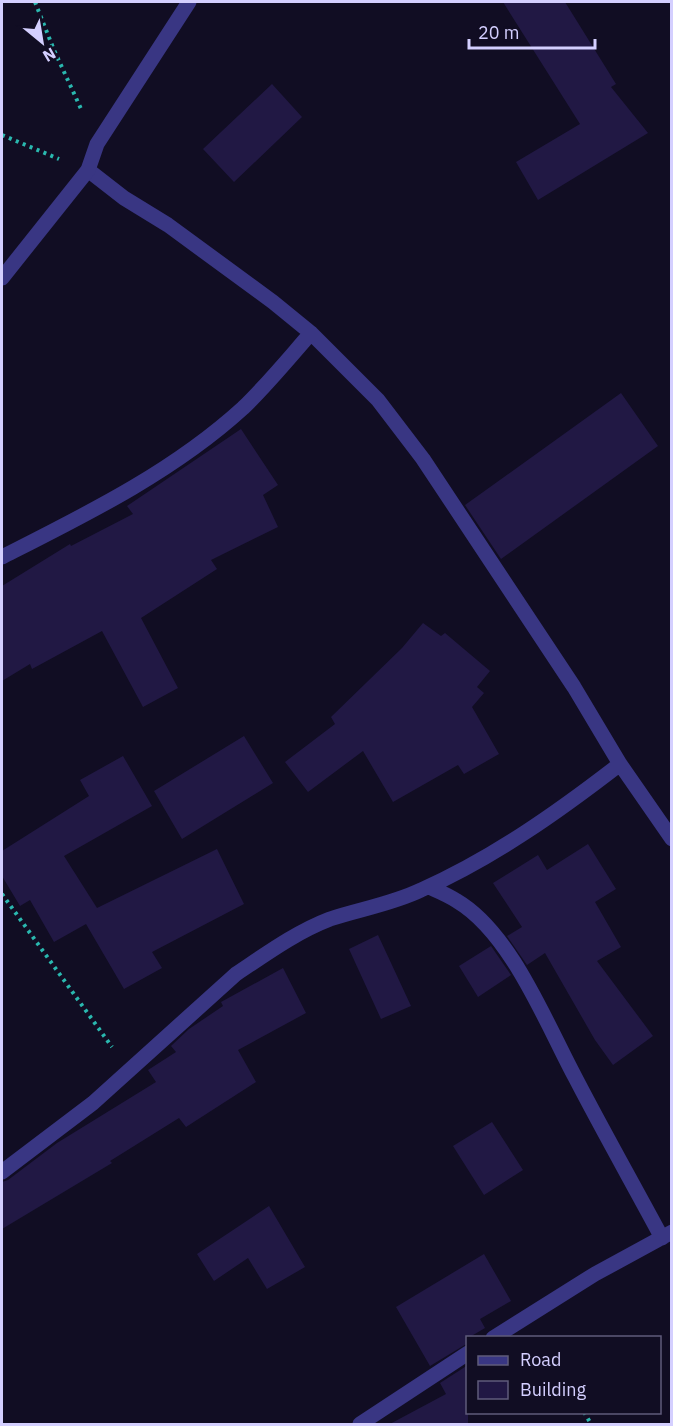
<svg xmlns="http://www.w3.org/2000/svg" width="673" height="1426" font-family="'IBM Plex Sans',sans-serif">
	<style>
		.building { fill: #211844 }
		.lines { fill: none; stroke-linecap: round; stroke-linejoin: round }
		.path { stroke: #2ab8af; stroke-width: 4; stroke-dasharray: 3 4.5; stroke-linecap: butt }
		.minor { stroke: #393683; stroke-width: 15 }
		.tertiary { stroke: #393683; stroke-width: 15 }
	</style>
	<rect width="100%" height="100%" fill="#110d23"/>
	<!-- building -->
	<path class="building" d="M 503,2 L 565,2 L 616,84 L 611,87 L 648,133 L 538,200 L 516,162 L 580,124 Z
		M 272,84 L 302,117 L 234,182 L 203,149 Z
		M 621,393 L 658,446 L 501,559 L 465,505 Z
		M 241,429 L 278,485 L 263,495 L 278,527 L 211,560 L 217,569 L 141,618 L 178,688 L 143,707 L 102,631 L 32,669 L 30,664 L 2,681 L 2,586 L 70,544 L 71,546 L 133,514 L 127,506 Z
		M 423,623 L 441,636 L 445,633 L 490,671 L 477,687 L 484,693 L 472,707 L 499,754 L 464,774 L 458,765 L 393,802 L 363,751 L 308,792 L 285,762 L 335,724 L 331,717 L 402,648 Z
		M 244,736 L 273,783 L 182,839 L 154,791 Z
		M 123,756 L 152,806 L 64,856 L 97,908 L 217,849 L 244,904 L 152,952 L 162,968 L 124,989 L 86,924 L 54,942 L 30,900 L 20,906 L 2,876 L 2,851 L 89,796 L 80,780 Z
		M 588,844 L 616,889 L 595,902 L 621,947 L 597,961 L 653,1036 L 613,1065 L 595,1040 L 545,953 L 527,965 L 507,936 L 522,927 L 493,883 L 538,855 L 547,870 Z
		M 378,935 L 411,1006 L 381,1019 L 349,949 Z
		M 491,946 L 511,975 L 478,997 L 459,966 Z
		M 283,968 L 306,1013 L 238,1050 L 256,1082 L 186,1127 L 179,1118 L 110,1161 L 112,1163 L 2,1229 L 2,1182 L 8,1180 L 57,1143 L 156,1082 L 148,1070 L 176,1052 L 171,1046 L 189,1029 L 223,1006 L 221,1002 Z
		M 492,1122 L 523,1170 L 484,1195 L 453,1146 Z
		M 269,1206 L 305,1267 L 267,1289 L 248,1258 L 214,1281 L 197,1254 Z
		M 484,1254 L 511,1301 L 480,1319 L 485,1328 L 468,1338 L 468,1343 L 430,1366 L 396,1307 Z
		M 468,1365 L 468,1425 L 388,1425 L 446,1394 L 440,1383 Z"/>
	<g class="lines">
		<!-- path -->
		<path class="path" d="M 35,2 L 54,50 L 82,111
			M 2,135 L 59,159
			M 2,894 L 112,1047
			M 584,1412 L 591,1424"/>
		<!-- minor -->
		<path class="minor" d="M 88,170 L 124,198 L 168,225 L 273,302 L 311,333 L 378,400 L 423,459 L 574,687 L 620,764 L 672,839
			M 2,557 C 85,515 173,472 243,408 C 267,385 289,358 311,333
			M 429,887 C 438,891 448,895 457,901 C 511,933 546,1023 575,1077 C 603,1131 633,1184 662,1238
			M 2,1172 L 93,1103 L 236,974 C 266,954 296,932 330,919 C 360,909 392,904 421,890 C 493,858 558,812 620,764
			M 493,1338 L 595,1274 L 672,1232
			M 360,1424 L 468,1353"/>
		<!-- tertiary -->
		<path class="tertiary" d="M 2,278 L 88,170 L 97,144 L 189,2"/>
	</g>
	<!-- border -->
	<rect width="673" height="1426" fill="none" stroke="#d4cfff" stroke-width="6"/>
	<!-- legend -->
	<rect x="466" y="1336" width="195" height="78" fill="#110d23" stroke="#5f5b7b" stroke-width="1.5"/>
	<rect x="478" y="1356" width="30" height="9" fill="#393683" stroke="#5f5b7b" stroke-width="1.5"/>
	<text x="520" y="1366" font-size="18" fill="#d4cfff">Road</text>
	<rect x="478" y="1381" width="30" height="18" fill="#211844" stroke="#5f5b7b" stroke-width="1.5"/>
	<text x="520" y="1396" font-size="18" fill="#d4cfff">Building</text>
	<!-- north arrow -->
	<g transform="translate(42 42) rotate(150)" stroke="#110d23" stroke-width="4.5" paint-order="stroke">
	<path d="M0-4.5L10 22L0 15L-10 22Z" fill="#d4cfff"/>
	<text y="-9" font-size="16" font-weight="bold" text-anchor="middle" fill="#d4cfff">N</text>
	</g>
	<!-- scale -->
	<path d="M469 39v9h126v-9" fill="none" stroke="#d4cfff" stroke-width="3"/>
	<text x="478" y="39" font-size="18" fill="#d4cfff" stroke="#110d23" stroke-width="4.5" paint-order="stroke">20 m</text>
</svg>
